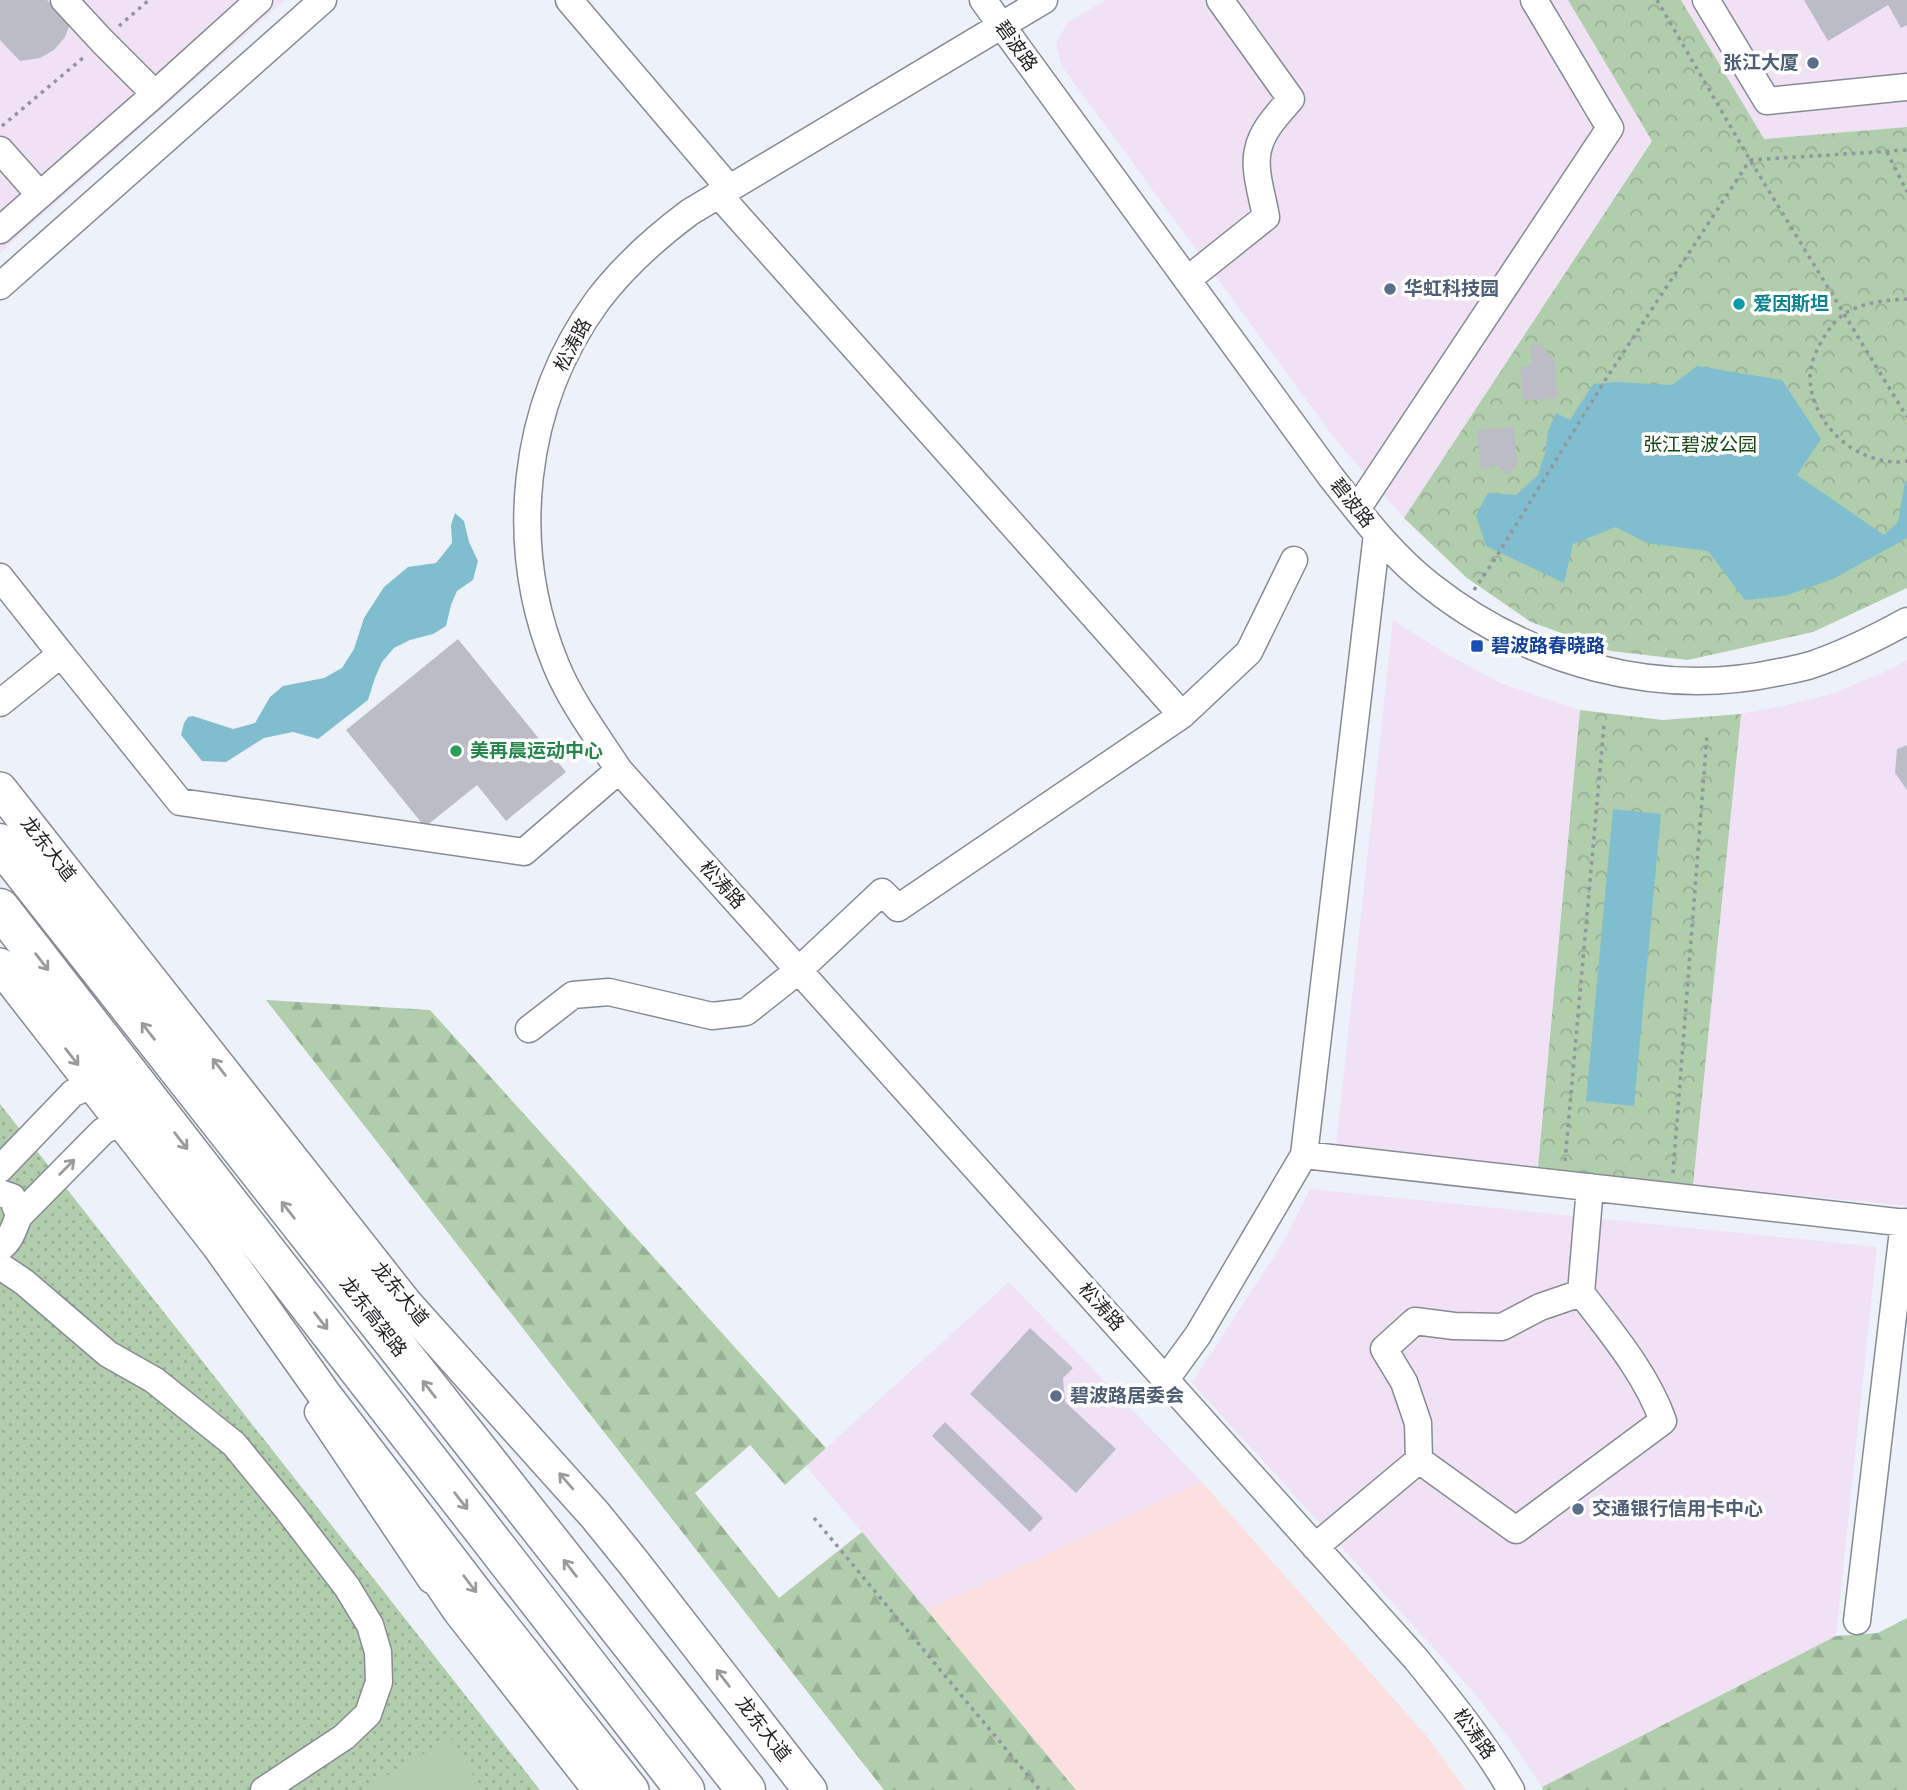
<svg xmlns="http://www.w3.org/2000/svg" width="1907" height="1790" font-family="'Varela Round','Noto Sans SC',sans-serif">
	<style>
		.commercial { fill: #f0e1f5 }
		.industrial { fill: #fbe0df }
		.grass { fill: url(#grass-dots) }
		.forest { fill: url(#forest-firs) }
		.park { fill: url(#park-crowns) }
		.garden { fill: #b0cdac }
		.water { fill: #80becf }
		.building { fill: #bbbcc5 }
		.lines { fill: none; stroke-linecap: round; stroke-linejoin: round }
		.minor-casing { stroke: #868b93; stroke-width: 29 }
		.major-casing { stroke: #868b93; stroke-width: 36 }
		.highway-casing { stroke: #868b93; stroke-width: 41 }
		.path { stroke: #92969c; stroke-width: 3.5; stroke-dasharray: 3.5 5; stroke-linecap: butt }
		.minor { stroke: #fff; stroke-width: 26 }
		.major { stroke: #fff; stroke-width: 33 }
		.highway { stroke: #fff; stroke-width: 38 }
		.oneway { stroke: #9a9b9c }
		.service-dot { fill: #5c6f8a; stroke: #fff; stroke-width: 2.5 }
		.culture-dot { fill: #0f9aa8; stroke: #fff; stroke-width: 2.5 }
		.transit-dot { fill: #1a4fb4; stroke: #fff; stroke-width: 2.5 }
		.leisure-dot { fill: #2e9e5b; stroke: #fff; stroke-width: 2.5 }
		.labels { text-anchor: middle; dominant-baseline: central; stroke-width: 7; stroke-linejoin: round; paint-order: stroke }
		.street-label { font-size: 19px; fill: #1e2023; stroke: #fff }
		.service-label { font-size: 19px; font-weight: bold; fill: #4e5e75; stroke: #fff; text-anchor: start }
		.culture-label { font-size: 19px; font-weight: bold; fill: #0d838f; stroke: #fff; text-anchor: start }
		.park-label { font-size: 19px; fill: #164712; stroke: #fff }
		.transit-label { font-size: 19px; font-weight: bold; fill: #164399; stroke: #fff; text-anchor: start }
		.leisure-label { font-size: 19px; font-weight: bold; fill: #27864d; stroke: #fff; text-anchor: start }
	</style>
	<defs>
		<pattern id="grass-dots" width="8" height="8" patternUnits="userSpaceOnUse" patternTransform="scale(1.75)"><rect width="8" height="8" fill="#b0cdac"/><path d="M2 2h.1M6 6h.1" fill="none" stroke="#97b094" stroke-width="1.8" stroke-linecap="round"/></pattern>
		<pattern id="forest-firs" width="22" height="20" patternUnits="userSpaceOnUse" patternTransform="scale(1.75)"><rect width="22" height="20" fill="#b0cdac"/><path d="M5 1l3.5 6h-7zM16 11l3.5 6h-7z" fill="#97b094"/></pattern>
		<pattern id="park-crowns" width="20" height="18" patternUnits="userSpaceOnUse" patternTransform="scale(1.75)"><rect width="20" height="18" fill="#b0cdac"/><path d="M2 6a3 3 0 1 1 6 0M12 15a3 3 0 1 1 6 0" fill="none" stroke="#97b094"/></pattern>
	</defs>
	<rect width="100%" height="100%" fill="#edf2fa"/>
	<!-- commercial -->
	<path class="commercial" d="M 0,0 L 285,0 L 0,253 Z
		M 1106,0 L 1568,0 L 1652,140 L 1404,518 L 1334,438 L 1061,65 L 1056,43 L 1068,22 Z
		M 1681,0 L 1907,0 L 1907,127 L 1763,139 Z
		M 1393,620 L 1445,653 L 1500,683 L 1580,710 L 1538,1167 L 1336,1145 Z
		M 1907,660 L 1907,1206 L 1693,1185 L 1734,715 L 1783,706 L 1832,694 L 1891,669 Z
		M 1310,1189 L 1877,1247 L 1836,1636 L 1542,1787 L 1507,1735 L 1470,1688 L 1192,1383 L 1283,1242 Z
		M 1009,1282 L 1202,1482 L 927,1610 L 806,1466 Z"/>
	<!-- industrial -->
	<path class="industrial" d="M 1202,1482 L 1424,1733 L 1466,1790 L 1076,1790 L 927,1610 Z"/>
	<!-- grass -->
	<path class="grass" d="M 0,1104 L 540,1790 L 0,1790 Z"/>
	<!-- forest -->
	<path class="forest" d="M 266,1000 L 430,1010 L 826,1448 L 785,1485 L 750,1445 L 695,1493 L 779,1598 L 862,1532 L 1076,1790 L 884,1790 Z
		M 1907,1618 L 1907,1790 L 1543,1790 L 1542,1787 L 1836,1636 L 1878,1633 Z"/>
	<!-- park -->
	<path class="park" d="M 1568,0 L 1681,0 L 1764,139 L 1907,127 L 1907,588 L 1813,632 L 1688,660 L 1611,651 L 1531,622 L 1467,578 L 1404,518 L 1652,141 Z
		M 1580,710 L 1663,720 L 1741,714 L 1693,1185 L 1538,1167 Z"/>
	<!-- garden -->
	<path class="garden" d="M 451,1738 L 482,1790 L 363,1790 L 450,1738 Z"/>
	<!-- water -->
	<path class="water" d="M 1697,366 L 1782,380 L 1821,439 L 1797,475 L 1884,535 L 1898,522 L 1905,482 L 1907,481 L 1907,538 L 1833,579 L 1785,596 L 1745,600 L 1708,551 L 1647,543 L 1616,527 L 1573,544 L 1564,583 L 1486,546 L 1476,515 L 1488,493 L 1516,495 L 1538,475 L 1545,453 L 1548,431 L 1556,413 L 1570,420 L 1593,384 L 1617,382 L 1672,385 Z
		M 455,513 L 464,521 L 469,542 L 478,561 L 473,580 L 457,591 L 451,605 L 446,626 L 433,634 L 410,640 L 394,648 L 382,662 L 375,678 L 368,700 L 318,739 L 293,732 L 264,738 L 226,762 L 202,761 L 181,735 L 184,723 L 188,717 L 193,716 L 233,729 L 255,723 L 270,697 L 283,686 L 324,678 L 342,668 L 354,649 L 364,618 L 384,587 L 408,567 L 436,563 L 452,543 L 451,525 Z
		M 1613,809 L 1661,814 L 1634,1106 L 1586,1101 Z"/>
	<!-- building -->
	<path class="building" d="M 0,0 L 47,0 L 70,24 L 65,37 L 54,50 L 40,58 L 20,61 L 0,40 Z
		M 1804,0 L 1907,0 L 1907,25 L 1901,28 L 1888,5 L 1828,41 Z
		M 1541,344 L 1555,362 L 1557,398 L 1523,401 L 1520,367 L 1532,366 L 1530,345 Z
		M 1514,427 L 1517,464 L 1509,475 L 1497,466 L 1481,468 L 1477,430 Z
		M 458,639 L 566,772 L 506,821 L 477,785 L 425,827 L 346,730 Z
		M 1907,745 L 1907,790 L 1895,773 L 1897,749 Z
		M 1030,1328 L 1073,1368 L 1063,1378 L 1065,1402 L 1116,1449 L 1076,1493 L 970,1394 Z
		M 945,1422 L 1043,1518 L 1030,1532 L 932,1436 Z"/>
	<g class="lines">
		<defs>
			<path id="minor" d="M 64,0 L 102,41 L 155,94
				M 569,0 L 729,188
				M 983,0 L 1331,477 C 1362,516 1392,556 1431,586 C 1529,663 1658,699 1780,672 C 1790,670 1801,668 1811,665 C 1844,654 1876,638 1907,621
				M 1044,0 L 690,212 C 655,238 624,266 598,300 C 521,405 507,546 556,665 C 571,702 597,736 619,770 L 1416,1659 C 1450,1701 1484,1743 1511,1790
				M 1706,0 L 1767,101 L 1907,87
				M 0,150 L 40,195
				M 0,230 L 155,94 L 259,0
				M 1187,280 L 1266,217 C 1263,198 1253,169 1258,150 C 1262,130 1278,114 1291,99 L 1220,0
				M 0,286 L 323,0
				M 1357,509 L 1610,128 L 1534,0
				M 0,577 L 61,654
				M 0,703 L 61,654 L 180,802 L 524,852 L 619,770
				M 1182,715 L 1249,652 L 1294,560
				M 529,1029 L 573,995 L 609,992 L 712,1016 L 746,1012 L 799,970 L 882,892 L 898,908 L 1182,715 L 718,194
				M 1304,1155 L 1907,1223
				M 0,1169 L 73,1093 L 94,1085
				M 0,1193 L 12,1197 L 19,1216 C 14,1227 11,1241 0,1248
				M 19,1216 L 103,1131 L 122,1122
				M 0,1266 L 24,1282 L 108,1354 L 154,1380 L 234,1444 L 288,1510 L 347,1587 L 370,1625 L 378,1652 L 379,1682 L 368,1714 L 344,1737 L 264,1790
				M 1581,1293 L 1590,1187
				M 1166,1379 L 1198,1335 L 1304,1155 L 1377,534
				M 318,1412 L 431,1580
				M 1315,1547 L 1419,1460 L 1516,1530 L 1663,1421 C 1647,1375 1611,1332 1581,1293 L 1540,1307 L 1502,1327 L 1454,1326 L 1415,1321 L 1384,1349 L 1404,1382 L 1418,1423 L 1419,1460
				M 1857,1621 L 1904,1222"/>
			<path id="major" d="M 0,789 L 405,1303 L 595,1515 L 633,1562 L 810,1790
				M 0,965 L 219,1246 L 324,1394 L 477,1594 L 632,1790
				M 425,1560 L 459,1610 L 600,1790"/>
			<path id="highway" d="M 0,843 L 746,1790
				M 0,908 L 685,1790"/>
		</defs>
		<!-- minor casing -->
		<use href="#minor" class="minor-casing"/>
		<!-- major casing -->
		<use href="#major" class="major-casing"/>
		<!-- highway casing -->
		<use href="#highway" class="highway-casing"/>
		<!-- path -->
		<path class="path" d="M 1657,0 L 1750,160 L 1907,417
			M 119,26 L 149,0
			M 2,126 L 84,57
			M 1887,152 L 1907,192
			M 1750,160 L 1907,150
			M 1907,299 C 1884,300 1853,303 1836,321 C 1826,332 1816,349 1812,363 C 1802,400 1832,442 1865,455 C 1878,460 1893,464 1907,461
			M 1474,590 L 1495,559 L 1604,382 L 1750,160
			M 1565,1161 L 1604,725
			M 1673,1173 L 1707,735
			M 814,1518 L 1040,1790"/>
		<!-- minor -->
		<use href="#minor" class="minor"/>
		<!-- major -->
		<use href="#major" class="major"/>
		<!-- highway -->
		<use href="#highway" class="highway"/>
	</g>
	<!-- one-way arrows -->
	<defs><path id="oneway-shaft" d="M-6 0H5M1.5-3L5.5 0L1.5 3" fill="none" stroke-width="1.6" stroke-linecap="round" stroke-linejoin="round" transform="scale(1.75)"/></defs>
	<g class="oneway">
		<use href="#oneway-shaft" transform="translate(42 962) rotate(52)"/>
		<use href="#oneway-shaft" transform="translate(148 1031) rotate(-128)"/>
		<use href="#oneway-shaft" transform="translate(72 1057) rotate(52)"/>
		<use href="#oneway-shaft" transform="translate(219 1067) rotate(-128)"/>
		<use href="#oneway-shaft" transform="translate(181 1141) rotate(52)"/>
		<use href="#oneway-shaft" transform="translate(67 1167) rotate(-45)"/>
		<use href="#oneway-shaft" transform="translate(288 1210) rotate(-128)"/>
		<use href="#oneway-shaft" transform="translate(321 1321) rotate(52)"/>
		<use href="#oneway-shaft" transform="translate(429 1389) rotate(-128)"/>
		<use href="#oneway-shaft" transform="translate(566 1481) rotate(-131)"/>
		<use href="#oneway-shaft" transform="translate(461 1501) rotate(52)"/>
		<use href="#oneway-shaft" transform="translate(570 1568) rotate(-128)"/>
		<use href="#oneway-shaft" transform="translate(470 1584) rotate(53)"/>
		<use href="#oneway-shaft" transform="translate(723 1678) rotate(-128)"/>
	</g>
	<!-- markers -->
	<g class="service-dot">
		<circle cx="1813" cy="63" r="7"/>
		<circle cx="1390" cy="289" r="7"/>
		<circle cx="1056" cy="1396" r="7"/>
		<circle cx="1578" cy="1509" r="7"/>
	</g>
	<circle class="culture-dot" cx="1739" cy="304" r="7"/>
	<rect class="transit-dot" x="1470" y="639" width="14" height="14" rx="3.5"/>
	<circle class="leisure-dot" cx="456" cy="751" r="7"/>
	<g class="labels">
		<!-- street labels -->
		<g class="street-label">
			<text transform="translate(1016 46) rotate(54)">碧波路</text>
			<text transform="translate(573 345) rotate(-62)">松涛路</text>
			<text transform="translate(1352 503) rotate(51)">碧波路</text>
			<text transform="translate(48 849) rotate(52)">龙东大道</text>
			<text transform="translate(722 885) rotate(48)">松涛路</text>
			<text transform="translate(400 1294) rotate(50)">龙东大道</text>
			<text transform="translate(1101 1307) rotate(48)">松涛路</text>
			<text transform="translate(373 1317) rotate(52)">龙东高架路</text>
			<text transform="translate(763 1729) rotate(52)">龙东大道</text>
			<text transform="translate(1474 1734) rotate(54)">松涛路</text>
		</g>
		<!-- service labels -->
		<g class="service-label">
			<text x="1799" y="63" text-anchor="end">张江大厦</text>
			<text x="1404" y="289">华虹科技园</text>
			<text x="1070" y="1396">碧波路居委会</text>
			<text x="1592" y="1509">交通银行信用卡中心</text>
		</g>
		<!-- culture labels -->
		<g class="culture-label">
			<text x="1753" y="304">爱因斯坦</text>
		</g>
		<!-- park labels -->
		<g class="park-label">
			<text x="1700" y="445">张江碧波公园</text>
		</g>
		<!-- transit labels -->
		<g class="transit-label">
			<text x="1491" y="646">碧波路春晓路</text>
		</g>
		<!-- leisure labels -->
		<g class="leisure-label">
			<text x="470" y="751">美再晨运动中心</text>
		</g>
	</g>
</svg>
